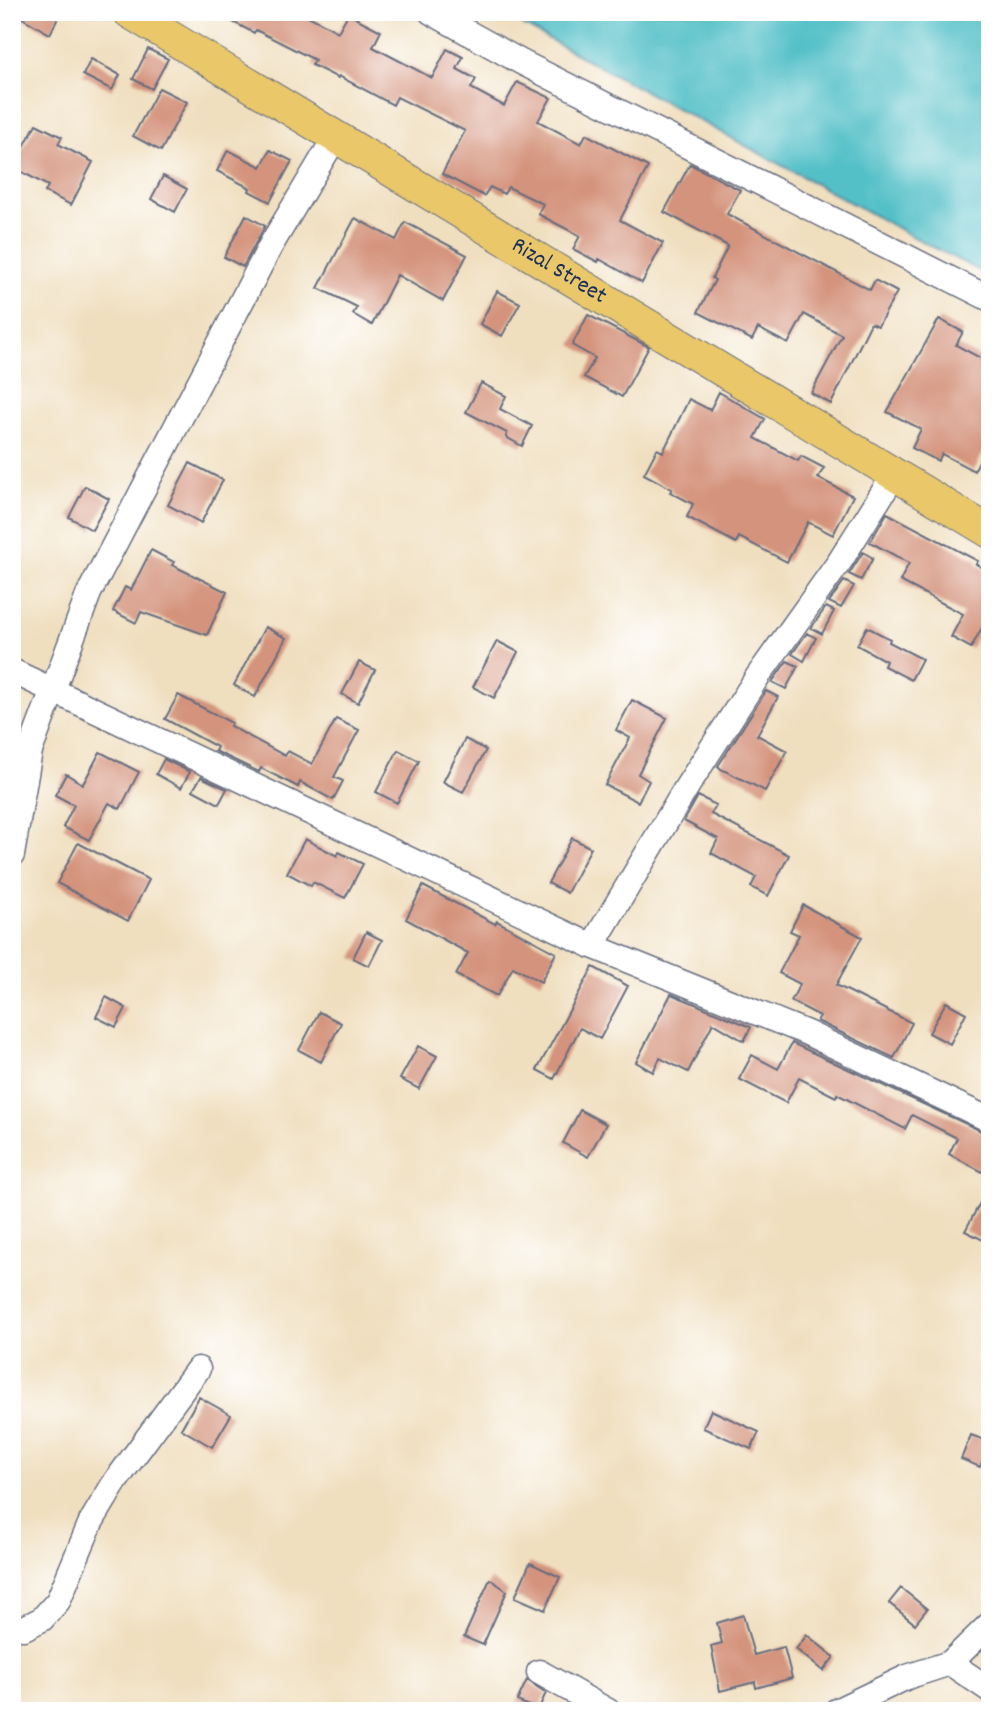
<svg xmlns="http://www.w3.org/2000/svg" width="1002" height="1723" font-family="Dekko,sans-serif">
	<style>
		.water { fill: #52c0c7; stroke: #367892; stroke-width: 2 }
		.building { fill: #d4937c }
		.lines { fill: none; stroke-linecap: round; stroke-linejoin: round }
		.minor-casing { stroke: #666d80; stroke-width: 27 }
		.major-casing { stroke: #666d80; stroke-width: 34 }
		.minor { stroke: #fff; stroke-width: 24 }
		.major { stroke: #eac769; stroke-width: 32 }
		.labels { text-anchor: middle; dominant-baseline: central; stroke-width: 5; stroke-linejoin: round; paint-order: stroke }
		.street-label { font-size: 24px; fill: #1b2f5e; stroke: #fff }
	</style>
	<rect width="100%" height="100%" fill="#fff"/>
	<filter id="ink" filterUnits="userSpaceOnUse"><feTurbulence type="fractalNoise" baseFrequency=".0143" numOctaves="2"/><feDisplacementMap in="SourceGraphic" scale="14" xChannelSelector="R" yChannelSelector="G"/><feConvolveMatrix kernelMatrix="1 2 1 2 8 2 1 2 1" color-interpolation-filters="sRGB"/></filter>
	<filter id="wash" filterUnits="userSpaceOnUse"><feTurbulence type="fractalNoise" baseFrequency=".00686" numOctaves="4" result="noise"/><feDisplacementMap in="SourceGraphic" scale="28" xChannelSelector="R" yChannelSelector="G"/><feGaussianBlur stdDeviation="1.57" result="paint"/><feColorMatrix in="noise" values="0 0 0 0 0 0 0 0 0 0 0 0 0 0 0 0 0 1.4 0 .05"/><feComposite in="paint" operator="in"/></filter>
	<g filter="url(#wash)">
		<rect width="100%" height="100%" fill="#f0dfbf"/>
		<!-- water -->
		<path class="water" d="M 499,12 L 990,12 L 990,276 L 925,243 Z"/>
		<g id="blocks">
			<!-- building -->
			<path class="building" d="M 12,12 L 61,12 L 50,34 Z
				M 214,12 L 301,12 L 338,32 L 348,14 L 381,31 L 373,47 L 432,78 L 447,49 L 463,57 L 457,69 L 476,79 L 471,88 L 504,106 L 517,82 L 551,98 L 538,121 L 581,144 L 586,134 L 648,167 L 620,220 L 663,243 L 642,283 L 599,259 L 598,262 L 573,249 L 580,236 L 538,214 L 543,204 L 508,187 L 504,194 L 490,187 L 484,196 L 442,174 L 465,131 L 397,97 L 393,105 L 339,76 L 338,78 L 312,65 L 315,60 L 256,30 L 254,33 Z
				M 148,49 L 168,59 L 152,89 L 133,79 Z
				M 91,59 L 120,75 L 112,90 L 83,75 Z
				M 159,88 L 187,102 L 161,151 L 133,136 Z
				M 36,124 L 62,137 L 58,144 L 93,162 L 71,205 L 45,192 L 48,186 L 13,167 Z
				M 228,150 L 261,167 L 270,150 L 292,161 L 270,202 L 249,191 L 250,188 L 217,171 Z
				M 690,164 L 740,190 L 727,214 L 870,290 L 875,280 L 897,292 L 878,326 L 871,323 L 831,404 L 811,393 L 842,335 L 804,314 L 788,344 L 758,328 L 752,340 L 698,312 L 715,280 L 712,278 L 728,246 L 664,212 Z
				M 163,176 L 187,189 L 175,212 L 151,199 Z
				M 246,215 L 265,226 L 243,267 L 224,257 Z
				M 355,218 L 396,240 L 405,222 L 467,255 L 443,301 L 397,275 L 372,325 L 353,314 L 357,307 L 318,288 Z
				M 497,291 L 520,303 L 502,336 L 480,324 Z
				M 588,315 L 649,347 L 622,397 L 584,377 L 595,358 L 572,345 Z
				M 939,319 L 963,332 L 956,345 L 990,363 L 990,440 L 974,471 L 942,454 L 938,461 L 912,448 L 921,429 L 887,412 Z
				M 481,383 L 506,396 L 500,409 L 532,426 L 522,446 L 506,437 L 507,433 L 466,412 Z
				M 719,392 L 765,419 L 755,438 L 798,461 L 801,456 L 824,468 L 818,478 L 853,496 L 833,535 L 808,522 L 787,562 L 739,537 L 736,543 L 687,517 L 693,504 L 670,492 L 672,489 L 644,474 L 657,449 L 663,452 L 689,399 L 710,410 Z
				M 190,463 L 223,480 L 201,523 L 168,505 Z
				M 85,486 L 109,499 L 92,530 L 69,517 Z
				M 887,513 L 978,561 L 976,564 L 990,572 L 990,627 L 984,624 L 971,648 L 951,637 L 963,614 L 900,581 L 909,563 L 870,542 Z
				M 151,550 L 174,562 L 172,565 L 227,592 L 207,635 L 141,612 L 136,623 L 113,611 L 125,587 L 131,590 Z
				M 863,552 L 873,558 L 861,580 L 849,574 Z
				M 844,581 L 854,586 L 841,608 L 829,602 Z
				M 826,607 L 834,611 L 822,634 L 811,628 Z
				M 265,627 L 286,638 L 255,697 L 234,685 Z
				M 867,627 L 890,639 L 889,642 L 922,659 L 911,680 L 884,666 L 886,661 L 857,645 Z
				M 807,633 L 816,638 L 804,661 L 792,654 Z
				M 497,641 L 518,652 L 494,698 L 473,687 Z
				M 787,661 L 798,666 L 786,689 L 772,682 Z
				M 359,662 L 375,670 L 358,703 L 342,694 Z
				M 766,691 L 778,697 L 757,735 L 787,751 L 765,791 L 721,769 L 718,766 Z
				M 178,695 L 232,723 L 230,726 L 285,756 L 288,751 L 312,764 L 336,719 L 359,730 L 334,777 L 343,781 L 333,800 L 300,782 L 298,787 L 261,768 L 259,772 L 215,751 L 217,747 L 165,719 Z
				M 632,700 L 667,718 L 638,774 L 649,781 L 638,802 L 605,785 L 630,738 L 616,730 Z
				M 465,739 L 486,750 L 463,792 L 443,782 Z
				M 398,750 L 419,761 L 397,803 L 376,792 Z
				M 100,752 L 139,772 L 120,809 L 109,803 L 89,840 L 63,827 L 74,805 L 55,795 L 66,774 L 83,784 Z
				M 164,759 L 190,772 L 181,788 L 156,774 Z
				M 201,777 L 227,789 L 219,804 L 193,790 Z
				M 698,796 L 716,805 L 711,814 L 789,855 L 768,896 L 751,887 L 756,877 L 711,853 L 718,839 L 684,821 Z
				M 572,838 L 591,848 L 567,893 L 548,883 Z
				M 305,839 L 337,856 L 339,852 L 363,864 L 345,898 L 313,882 L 311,886 L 287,873 Z
				M 78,843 L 149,880 L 128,921 L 57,883 Z
				M 423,886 L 495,924 L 497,921 L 556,953 L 541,982 L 513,967 L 497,996 L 456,975 L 468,953 L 406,919 Z
				M 803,905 L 862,937 L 836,985 L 912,1023 L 894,1058 L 817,1021 L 820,1016 L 791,1001 L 800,984 L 779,973 L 799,935 L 790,931 Z
				M 366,932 L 382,940 L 369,966 L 353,958 Z
				M 593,967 L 628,986 L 600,1039 L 580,1028 L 554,1079 L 537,1070 Z
				M 671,994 L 751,1027 L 744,1041 L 713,1023 L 688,1072 L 660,1058 L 653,1072 L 636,1062 Z
				M 106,997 L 126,1008 L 116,1027 L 96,1017 Z
				M 946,1002 L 966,1013 L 950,1044 L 929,1033 Z
				M 319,1012 L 341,1023 L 321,1062 L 299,1050 Z
				M 792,1043 L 990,1135 L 990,1176 L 949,1154 L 957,1138 L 912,1115 L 905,1129 L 837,1094 L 836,1097 L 799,1078 L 786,1103 L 739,1079 L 752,1055 L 778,1069 Z
				M 418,1046 L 437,1056 L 419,1089 L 400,1079 Z
				M 580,1110 L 606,1124 L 588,1157 L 563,1143 Z
				M 990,1184 L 990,1231 L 985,1241 L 965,1231 Z
				M 199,1397 L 231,1415 L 212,1447 L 181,1429 Z
				M 711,1410 L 759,1432 L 751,1449 L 703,1428 Z
				M 971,1435 L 990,1442 L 980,1467 L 961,1459 Z
				M 530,1563 L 560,1577 L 545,1610 L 515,1597 Z
				M 490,1579 L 507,1591 L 483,1645 L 464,1637 Z
				M 901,1588 L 927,1609 L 915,1624 L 889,1603 Z
				M 743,1615 L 754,1655 L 784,1647 L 792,1678 L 756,1688 L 755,1682 L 720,1691 L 711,1646 L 722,1643 L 717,1623 Z
				M 807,1635 L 834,1657 L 823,1671 L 796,1649 Z
				M 527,1680 L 546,1693 L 538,1710 L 517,1701 Z"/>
		</g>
	</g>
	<g filter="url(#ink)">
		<use href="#blocks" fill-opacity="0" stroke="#666d80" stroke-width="2"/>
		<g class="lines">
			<defs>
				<path id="minor" d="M 431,12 L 521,62 L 990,299
					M 12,671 L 592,946 L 807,1033 L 990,1120
					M 12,855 L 30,751 L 89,593 L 271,245 L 336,136
					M 592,946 L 688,785 L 758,676 L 840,561 L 894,475
					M 12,1627 L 24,1628 L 42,1619 L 58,1601 L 91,1522 L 115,1482 L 198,1369
					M 950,1663 L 990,1690
					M 539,1672 L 608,1711
					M 836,1711 L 907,1677 L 950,1663 L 990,1624"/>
				<g id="major">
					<path id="s1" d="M 129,12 L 990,532"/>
				</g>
			</defs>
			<!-- minor casing -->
			<use href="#minor" class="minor-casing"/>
			<!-- major casing -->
			<use href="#major" class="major-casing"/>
			<!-- minor -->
			<use href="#minor" class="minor"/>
			<!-- major -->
			<use href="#major" class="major"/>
		</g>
	</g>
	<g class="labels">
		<!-- street labels -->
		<g class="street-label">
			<text stroke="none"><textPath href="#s1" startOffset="502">Rizal Street</textPath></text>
		</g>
	</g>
	<!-- margin -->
	<rect width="1002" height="1723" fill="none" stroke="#fff" stroke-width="42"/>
</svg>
